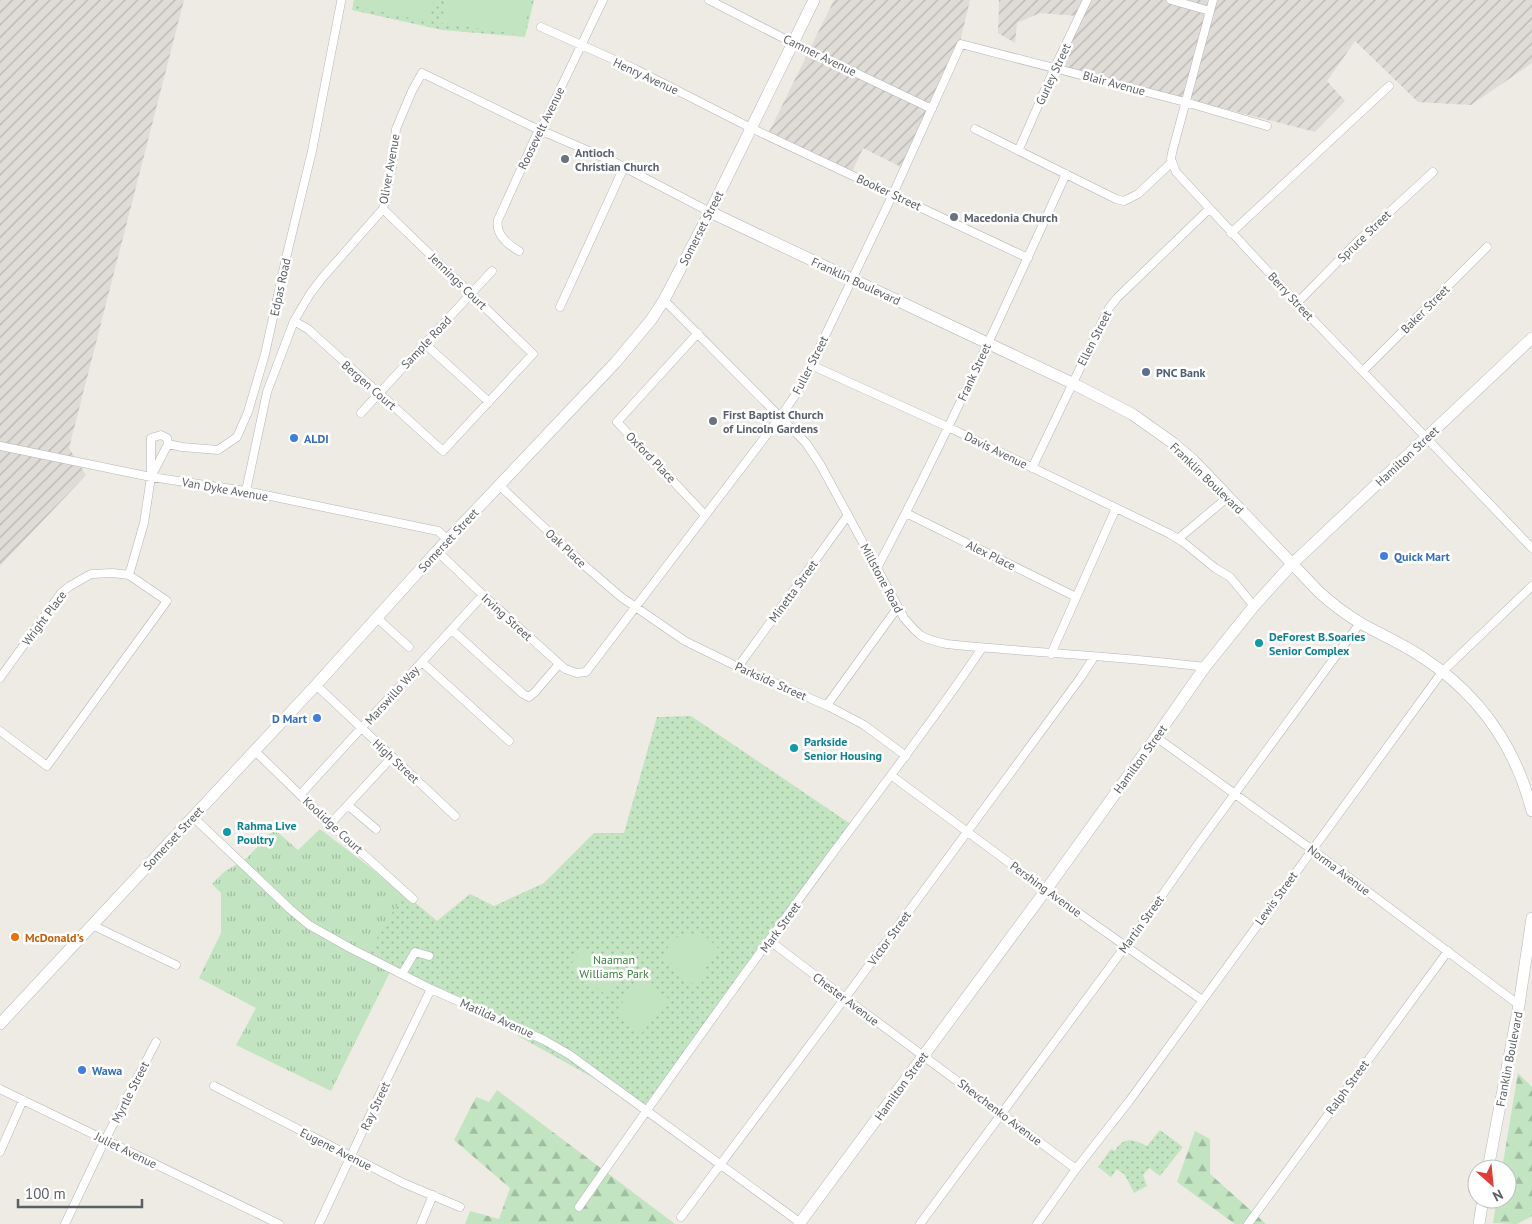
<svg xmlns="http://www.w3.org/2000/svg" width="1532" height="1224" font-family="'PT Sans',sans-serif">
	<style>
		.industrial { fill: url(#industrial-furrows) }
		.grass { fill: url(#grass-tufts) }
		.forest { fill: url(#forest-firs) }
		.park { fill: url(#park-dots) }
		.pitch { fill: #c2e4c0 }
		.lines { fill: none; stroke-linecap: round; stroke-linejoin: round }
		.street-casing { stroke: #b3b6ba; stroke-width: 9 }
		.secondary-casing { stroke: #b5b8bd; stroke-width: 12 }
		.street { stroke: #fff; stroke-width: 8 }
		.secondary { stroke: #fff; stroke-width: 11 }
		.worship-dot { fill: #6b7280; stroke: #fff; stroke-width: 2 }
		.service-dot { fill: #5c6f8a; stroke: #fff; stroke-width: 2 }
		.shop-dot { fill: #3f7fe0; stroke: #fff; stroke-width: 2 }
		.culture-dot { fill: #0f9aa8; stroke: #fff; stroke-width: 2 }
		.food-dot { fill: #e8710a; stroke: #fff; stroke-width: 2 }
		.labels { text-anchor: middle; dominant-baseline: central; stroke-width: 5; stroke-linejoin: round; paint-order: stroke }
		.street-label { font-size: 12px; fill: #5b5f63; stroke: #fff }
		.worship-label { font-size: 12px; font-weight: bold; fill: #5b616d; stroke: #fff; text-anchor: start }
		.service-label { font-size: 12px; font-weight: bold; fill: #4e5e75; stroke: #fff; text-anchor: start }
		.shop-label { font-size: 12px; font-weight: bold; fill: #366cbe; stroke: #fff; text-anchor: start }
		.culture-label { font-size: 12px; font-weight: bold; fill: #0d838f; stroke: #fff; text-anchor: start }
		.food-label { font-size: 12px; font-weight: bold; fill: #c56008; stroke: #fff; text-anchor: start }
		.park-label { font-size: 12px; fill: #39843a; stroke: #fff }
	</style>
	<defs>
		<pattern id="industrial-furrows" width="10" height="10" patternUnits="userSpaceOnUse" patternTransform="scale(1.25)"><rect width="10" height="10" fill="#dfdcd7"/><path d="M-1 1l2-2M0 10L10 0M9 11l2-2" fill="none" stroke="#b8b6b2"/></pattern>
		<pattern id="grass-tufts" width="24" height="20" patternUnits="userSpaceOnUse" patternTransform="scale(1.25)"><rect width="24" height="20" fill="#c2e4c0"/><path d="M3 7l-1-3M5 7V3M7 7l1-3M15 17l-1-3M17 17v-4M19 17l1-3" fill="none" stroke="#a1bca0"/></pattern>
		<pattern id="forest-firs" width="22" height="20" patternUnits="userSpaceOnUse" patternTransform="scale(1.25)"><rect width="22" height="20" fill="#c2e4c0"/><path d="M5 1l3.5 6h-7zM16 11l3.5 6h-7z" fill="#a1bca0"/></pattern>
		<pattern id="park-dots" width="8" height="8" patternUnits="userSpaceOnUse" patternTransform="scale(1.25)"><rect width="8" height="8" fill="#c2e4c0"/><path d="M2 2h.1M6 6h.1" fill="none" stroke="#a1bca0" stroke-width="1.8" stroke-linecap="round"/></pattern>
	</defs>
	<rect width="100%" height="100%" fill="#edebe3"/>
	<!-- industrial -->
	<path class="industrial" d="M 0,0 L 184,0 L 69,448 L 86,475 L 0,566 Z
		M 834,0 L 970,0 L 959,46 L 905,169 L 863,148 L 852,172 L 768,134 Z
		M 999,0 L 1532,0 L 1532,63 L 1471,105 L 1418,102 L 1355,41 L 1327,81 L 1345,101 L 1315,132 L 1056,65 L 1078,16 L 1040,13 L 1017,23 L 1015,43 L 998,33 Z"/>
	<!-- grass -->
	<path class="grass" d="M 274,829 L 298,850 L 320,829 L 404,893 L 393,966 L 331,1091 L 236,1045 L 256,1008 L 199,978 L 221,933 L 221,893 L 212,884 L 224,872 L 247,858 Z"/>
	<!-- forest -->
	<path class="forest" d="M 1518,1073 L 1532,1087 L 1532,1216 L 1517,1224 L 1493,1223 L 1497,1199 L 1507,1199 L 1507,1169 L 1502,1169 Z
		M 497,1090 L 675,1224 L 465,1224 L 470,1211 L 499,1219 L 510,1188 L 454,1140 L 476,1097 L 489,1102 Z
		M 1195,1131 L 1210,1139 L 1210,1174 L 1266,1224 L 1235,1224 L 1177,1182 Z"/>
	<!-- park -->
	<path class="park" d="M 354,0 L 534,0 L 525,37 L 442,30 L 352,10 Z
		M 691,716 L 852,825 L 644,1106 L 393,966 L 367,955 L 404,893 L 437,921 L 470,894 L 494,906 L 544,883 L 594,833 L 624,833 L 657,717 Z
		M 1160,1130 L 1183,1147 L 1160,1176 L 1149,1168 L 1143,1175 L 1147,1186 L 1134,1193 L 1125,1175 L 1117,1169 L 1111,1177 L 1098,1167 L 1111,1149 L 1115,1151 C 1123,1136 1134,1139 1147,1146 Z"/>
	<!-- pitch -->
	<path class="pitch" d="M 360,0 L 434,0 L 429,22 L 359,7 Z
		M 446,0 L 531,0 L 523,35 L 441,23 Z
		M 702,933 L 718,948 L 702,966 L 705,975 L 698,984 L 687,983 L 682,978 L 682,973 L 665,957 C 669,935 682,934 702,933 Z
		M 583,949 L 619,975 L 605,994 L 569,967 Z
		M 640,978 L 668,998 L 641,1034 L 614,1014 Z"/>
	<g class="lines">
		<defs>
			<path id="street" d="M 709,0 L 793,43 L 932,109
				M 1171,0 L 1210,11
				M 1213,0 L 1172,153 L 1171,159 L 1176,172 L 1297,303 L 1532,548
				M 541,27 L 635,69 L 751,128 L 1028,258
				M 975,129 L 1116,199 L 1124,201 L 1138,194 L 1172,162
				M 1019,149 L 1055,67 L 1087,0
				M 1231,233 L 1389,86
				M 519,251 C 508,245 495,234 498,220 L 536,136 L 540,131 L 603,0
				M 664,300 L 806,443 L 820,464 L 904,618 C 920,637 922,639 947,644 C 1033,653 1119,656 1205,667
				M 1297,303 L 1358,241 L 1433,172
				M 560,307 L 624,167
				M 294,321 L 308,329 L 443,451 L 533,354 L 383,209
				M 698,333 L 617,422 L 705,515
				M 425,344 L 489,402
				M 811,365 L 948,427 L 1170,534 L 1183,542 L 1215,568 L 1230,577 L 1254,606
				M 1363,371 L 1487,247
				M 361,413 L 492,271
				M 168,444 L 182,447 L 218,450 L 237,437 L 248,412 L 265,354 L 287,254 L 312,151 L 341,2
				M 0,446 L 151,477 L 246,491 L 438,531 L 448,540
				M 1032,468 L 1109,308 L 1117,298 L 1209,209
				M 152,475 L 168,444
				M 499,485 L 585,566 L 621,597 L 685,641 L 736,666 L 830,707 L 864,725 L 906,756
				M 246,491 L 267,392 L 294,321 L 310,294 L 323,277 L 383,209 L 392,167 L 396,129 L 412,91 L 422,73 L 533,127 L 614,162 L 710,212
				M 906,513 L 1076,597
				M 1178,539 L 1228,497
				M 437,551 L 483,595 L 565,669 L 577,673 L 586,672 L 781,416 L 800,388 L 893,194 L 961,44 L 1185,102 L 1267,126
				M 877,568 C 945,440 1005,307 1066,174
				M 129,575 L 144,523 L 151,477 L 151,438 L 161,435 L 167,438 L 168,444
				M 377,618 L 409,647
				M 452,630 L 523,694 L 529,697 L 535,692 L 559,664
				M 1051,654 L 1116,508
				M 422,662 L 509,741
				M 738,667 L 848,515
				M 0,678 L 61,593 L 70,586 L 91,574 L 113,573 L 129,575 L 167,601 L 47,766 L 0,731
				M 316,685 L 455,816
				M 827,705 L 898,607
				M 1156,737 L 1311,849 L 1519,1005
				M 254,750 L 330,824 L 413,899
				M 892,776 L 1046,890 L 1202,1000
				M 300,795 L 483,595
				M 345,808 L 392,757
				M 193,817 L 290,909 L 309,925 L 350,948 L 431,989 L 544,1040 L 570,1055 L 802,1224
				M 330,824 L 345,808 L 350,807 L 376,829
				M 92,925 L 176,965
				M 770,941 L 845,998 L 1076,1169
				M 402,974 L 415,952 L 429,956
				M 214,1086 L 403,1183 L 460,1207
				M 0,1089 L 279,1224
				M 0,1152 L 23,1100
				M 579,1207 C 659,1092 741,978 824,865 C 877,793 932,723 982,648
				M 681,1217 L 845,998 L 1081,677 L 1094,657
				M 65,1224 L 105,1140 L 156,1042
				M 319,1224 L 387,1079 L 431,989
				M 421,1224 L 433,1195
				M 920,1224 L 1144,921 L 1198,844 L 1360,623
				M 1037,1224 L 1076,1169 L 1130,1100 L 1442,672 L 1532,586
				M 1248,1224 L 1448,951"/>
			<path id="secondary" d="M 710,212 L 1072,383 L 1132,414 L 1173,443 L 1194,461 L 1319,592 C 1332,604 1347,615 1362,624 C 1382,635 1403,644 1422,657 C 1479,694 1515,745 1532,811
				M 0,1024 L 316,685 L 437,551 L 615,363 L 651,320 L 664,300 L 710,212 L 814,0
				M 1488,1169 L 1519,1005 L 1532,918
				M 799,1224 L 1046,890 L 1156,737 L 1205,667 L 1254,606 L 1292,564 L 1532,338
				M 1479,1224 L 1483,1199"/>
		</defs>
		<!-- street casing -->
		<use href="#street" class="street-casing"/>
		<!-- secondary casing -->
		<use href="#secondary" class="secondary-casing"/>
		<!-- street -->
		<use href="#street" class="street"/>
		<!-- secondary -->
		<use href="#secondary" class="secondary"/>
	</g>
	<!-- markers -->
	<g class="worship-dot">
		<circle cx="565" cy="159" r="5"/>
		<circle cx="954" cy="217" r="5"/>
		<circle cx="713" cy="421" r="5"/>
	</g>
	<circle class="service-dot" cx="1146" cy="372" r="5"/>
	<g class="shop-dot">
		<circle cx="294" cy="438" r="5"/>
		<circle cx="1384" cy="556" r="5"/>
		<circle cx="317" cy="718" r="5"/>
		<circle cx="82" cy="1070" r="5"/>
	</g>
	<g class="culture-dot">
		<circle cx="1259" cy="643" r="5"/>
		<circle cx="794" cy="748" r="5"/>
		<circle cx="227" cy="832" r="5"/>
	</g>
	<circle class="food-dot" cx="15" cy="937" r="5"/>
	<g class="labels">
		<!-- street labels -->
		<g class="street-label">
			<text transform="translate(820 55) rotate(26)">Camner Avenue</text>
			<text transform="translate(1053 74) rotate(-65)">Gurley Street</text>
			<text transform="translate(646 76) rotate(25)">Henry Avenue</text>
			<text transform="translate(1114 83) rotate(15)">Blair Avenue</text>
			<text transform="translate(541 128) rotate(-64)">Roosevelt Avenue</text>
			<text transform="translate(389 169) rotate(-80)">Oliver Avenue</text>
			<text transform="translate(889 192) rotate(25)">Booker Street</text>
			<text transform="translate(701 228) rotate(-63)">Somerset Street</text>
			<text transform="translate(1364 236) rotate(-44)">Spruce Street</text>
			<text transform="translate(458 281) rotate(44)">Jennings Court</text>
			<text transform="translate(856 281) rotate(25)">Franklin Boulevard</text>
			<text transform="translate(280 287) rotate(-78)">Edpas Road</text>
			<text transform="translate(1291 296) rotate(47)">Berry Street</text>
			<text transform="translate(1425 309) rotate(-45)">Baker Street</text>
			<text transform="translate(1094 338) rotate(-63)">Ellen Street</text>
			<text transform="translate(426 342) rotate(-47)">Sample Road</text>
			<text transform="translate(810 365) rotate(-63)">Fuller Street</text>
			<text transform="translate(974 372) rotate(-65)">Frank Street</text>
			<text transform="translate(369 385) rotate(41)">Bergen Court</text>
			<text transform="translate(996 450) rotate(26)">Davis Avenue</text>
			<text transform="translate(1407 456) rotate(-43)">Hamilton Street</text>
			<text transform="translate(651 457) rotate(46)">Oxford Place</text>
			<text transform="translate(1207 478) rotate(44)">Franklin Boulevard</text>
			<text transform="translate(225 489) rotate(10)">Van Dyke Avenue</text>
			<text transform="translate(448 540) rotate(-47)">Somerset Street</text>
			<text transform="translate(566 548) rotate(43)">Oak Place</text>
			<text transform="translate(991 555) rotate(26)">Alex Place</text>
			<text transform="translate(882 578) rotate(62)">Millstone Road</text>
			<text transform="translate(793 591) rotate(-54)">Minetta Street</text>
			<text transform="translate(507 617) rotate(42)">Irving Street</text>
			<text transform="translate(44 618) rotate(-53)">Wright Place</text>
			<text transform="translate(771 681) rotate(24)">Parkside Street</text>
			<text transform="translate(392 695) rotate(-48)">Marswillo Way</text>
			<text transform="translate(1140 759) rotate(-54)">Hamilton Street</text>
			<text transform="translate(396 761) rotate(43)">High Street</text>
			<text transform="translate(333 825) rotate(43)">Koolidge Court</text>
			<text transform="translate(173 838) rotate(-47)">Somerset Street</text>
			<text transform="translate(1339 870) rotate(37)">Norma Avenue</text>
			<text transform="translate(1046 889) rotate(36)">Pershing Avenue</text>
			<text transform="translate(1276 898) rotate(-54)">Lewis Street</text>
			<text transform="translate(1141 924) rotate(-54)">Martin Street</text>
			<text transform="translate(780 927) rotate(-54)">Mark Street</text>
			<text transform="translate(889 938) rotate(-54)">Victor Street</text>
			<text transform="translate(846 999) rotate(37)">Chester Avenue</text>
			<text transform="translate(497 1018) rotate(24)">Matilda Avenue</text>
			<text transform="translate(1509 1059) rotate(-79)">Franklin Boulevard</text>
			<text transform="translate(901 1086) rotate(-54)">Hamilton Street</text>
			<text transform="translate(1347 1087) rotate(-54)">Ralph Street</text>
			<text transform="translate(130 1092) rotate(-63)">Myrtle Street</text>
			<text transform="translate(375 1106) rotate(-65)">Ray Street</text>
			<text transform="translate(1000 1112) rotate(37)">Shevchenko Avenue</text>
			<text transform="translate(336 1149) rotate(27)">Eugene Avenue</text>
			<text transform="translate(126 1150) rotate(26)">Juliet Avenue</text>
		</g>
		<!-- worship labels -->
		<g class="worship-label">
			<text x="575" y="152">Antioch<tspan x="575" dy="14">Christian Church</tspan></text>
			<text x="964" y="217">Macedonia Church</text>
			<text x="723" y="414">First Baptist Church<tspan x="723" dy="14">of Lincoln Gardens</tspan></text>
		</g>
		<!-- service labels -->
		<g class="service-label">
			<text x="1156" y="372">PNC Bank</text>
		</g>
		<!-- shop labels -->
		<g class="shop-label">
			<text x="304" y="438">ALDI</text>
			<text x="1394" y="556">Quick Mart</text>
			<text x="307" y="718" text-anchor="end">D Mart</text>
			<text x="92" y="1070">Wawa</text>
		</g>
		<!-- culture labels -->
		<g class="culture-label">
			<text x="1269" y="636">DeForest B.Soaries<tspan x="1269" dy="14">Senior Complex</tspan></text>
			<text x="804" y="741">Parkside<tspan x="804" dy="14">Senior Housing</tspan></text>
			<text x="237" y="825">Rahma Live<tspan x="237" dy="14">Poultry</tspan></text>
		</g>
		<!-- food labels -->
		<g class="food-label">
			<text x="25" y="937">McDonald's</text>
		</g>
		<!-- park labels -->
		<g class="park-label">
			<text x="614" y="959">Naaman<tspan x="614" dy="14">Williams Park</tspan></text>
		</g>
	</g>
	<!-- north arrow -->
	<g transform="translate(1492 1184) rotate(153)"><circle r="24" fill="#ffffff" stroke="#bdbfc1"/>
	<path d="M0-4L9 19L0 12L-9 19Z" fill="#e13c35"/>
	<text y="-8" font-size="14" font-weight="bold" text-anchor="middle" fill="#5b5f63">N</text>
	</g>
	<!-- scale -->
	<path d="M18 1199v8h124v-8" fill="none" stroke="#5b5f63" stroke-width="2.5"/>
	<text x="25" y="1199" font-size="15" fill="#5b5f63" stroke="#ffffff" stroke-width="4" paint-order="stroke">100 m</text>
</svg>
